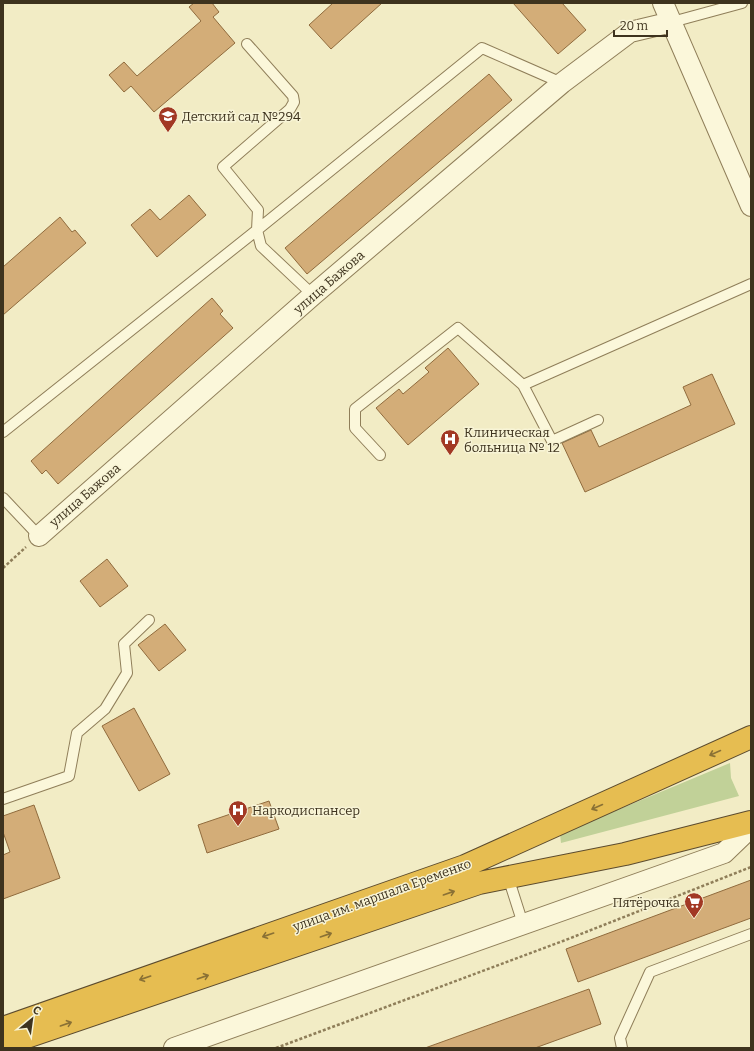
<svg xmlns="http://www.w3.org/2000/svg" width="754" height="1051" font-family="Bitter,serif">
	<style>
		.green { fill: #c1d198 }
		.building { fill: #d3ad78; stroke: #906b3d }
		.lines { fill: none; stroke-linecap: round; stroke-linejoin: round }
		.lane-casing { stroke: #8f7e59; stroke-width: 12 }
		.street-casing { stroke: #8f7e59; stroke-width: 22 }
		.highway-casing { stroke: #5c4b2e; stroke-width: 24 }
		.path { stroke: #8f7e59; stroke-width: 2.5; stroke-dasharray: 3 2; stroke-linecap: butt }
		.lane { stroke: #fbf7da; stroke-width: 10 }
		.street { stroke: #fbf7da; stroke-width: 20 }
		.highway { stroke: #e6bd51; stroke-width: 22 }
		.oneway { stroke: #8a7135 }
		.labels { text-anchor: middle; dominant-baseline: central; stroke-width: 3; stroke-linejoin: round; paint-order: stroke }
		.poi-label { font-size: 13px; fill: #3e331e; stroke: #f8f4d6; text-anchor: start }
		.street-label { font-size: 13px; fill: #3e331e; stroke: #f8f4d6 }
	</style>
	<rect width="100%" height="100%" fill="#f2ecc5"/>
	<!-- green -->
	<path class="green" d="M 730,763 L 731,778 L 739,796 L 561,843 L 560,834 Z"/>
	<!-- building -->
	<path class="building" d="M 194,3 L 212,3 L 219,12 L 213,17 L 235,43 L 154,112 L 131,86 L 124,92 L 109,75 L 124,62 L 137,76 L 201,21 L 189,7 Z
		M 333,3 L 382,3 L 331,49 L 309,25 Z
		M 513,3 L 562,3 L 586,30 L 558,54 Z
		M 489,74 L 512,100 L 307,274 L 285,248 Z
		M 189,195 L 206,215 L 157,257 L 131,225 L 150,209 L 160,220 Z
		M 60,217 L 72,232 L 75,230 L 86,243 L 3,315 L 3,267 Z
		M 212,298 L 223,311 L 220,314 L 233,328 L 58,484 L 46,470 L 42,474 L 31,461 Z
		M 448,348 L 479,384 L 408,445 L 376,408 L 399,389 L 403,394 L 429,372 L 425,368 Z
		M 712,374 L 735,424 L 585,492 L 562,443 L 591,430 L 599,447 L 691,405 L 683,387 Z
		M 107,559 L 128,586 L 100,607 L 80,581 Z
		M 165,624 L 186,650 L 159,671 L 138,645 Z
		M 134,708 L 170,774 L 139,791 L 102,726 Z
		M 269,801 L 279,829 L 207,853 L 198,825 Z
		M 34,805 L 60,878 L 3,899 L 3,855 L 10,852 L 3,832 L 3,816 Z
		M 751,880 L 751,918 L 578,982 L 566,949 Z
		M 589,989 L 601,1024 L 535,1048 L 425,1048 Z"/>
	<g class="lines">
		<defs>
			<path id="lane" d="M 672,22 L 742,3
				M 247,44 L 293,96 L 294,102 L 290,109 L 223,167 L 258,210 L 257,230 L 261,246 L 313,295
				M 598,420 L 552,441 L 523,385 L 751,284
				M 3,432 L 257,230 L 482,48 L 562,83
				M 380,455 L 355,428 L 355,409 L 458,328 L 523,385
				M 3,498 L 39,536
				M 3,799 L 69,776 L 77,733 L 105,709 L 127,673 L 124,644 L 149,620
				M 508,877 L 523,924
				M 622,1048 L 620,1038 L 650,972 L 751,934"/>
			<path id="street" d="M 663,3 L 751,206
				M 39,536 L 313,295 L 562,83 L 630,32 L 672,22
				M 174,1048 L 724,853 L 751,827"/>
			<path id="highway" d="M 3,1028 L 465,866 L 751,737
				M 3,1045 L 479,883 L 625,854 L 751,822"/>
		</defs>
		<!-- lane casing -->
		<use href="#lane" class="lane-casing"/>
		<!-- street casing -->
		<use href="#street" class="street-casing"/>
		<!-- highway casing -->
		<use href="#highway" class="highway-casing"/>
		<!-- path -->
		<path class="path" d="M 3,568 L 26,547
			M 276,1048 L 563,941 L 751,867"/>
		<!-- lane -->
		<use href="#lane" class="lane"/>
		<!-- street -->
		<use href="#street" class="street"/>
		<!-- highway -->
		<use href="#highway" class="highway"/>
	</g>
	<!-- one-way arrows -->
	<defs><path id="oneway-shaft" d="M-6 0H5M1.5-3L5.5 0L1.5 3" fill="none" stroke-width="1.6" stroke-linecap="round" stroke-linejoin="round"/></defs>
	<g class="oneway">
		<use href="#oneway-shaft" transform="translate(715 753) rotate(156)"/>
		<use href="#oneway-shaft" transform="translate(597 807) rotate(156)"/>
		<use href="#oneway-shaft" transform="translate(449 893) rotate(-19)"/>
		<use href="#oneway-shaft" transform="translate(268 935) rotate(161)"/>
		<use href="#oneway-shaft" transform="translate(326 935) rotate(-19)"/>
		<use href="#oneway-shaft" transform="translate(203 977) rotate(-19)"/>
		<use href="#oneway-shaft" transform="translate(145 978) rotate(161)"/>
		<use href="#oneway-shaft" transform="translate(66 1024) rotate(-19)"/>
	</g>
	<!-- icons -->
	<defs>
		<symbol id="school-pin" viewBox="-11 -11 22 30"><path d="M0 17L-7.5 6A9.5 9.5 0 1 1 7.5 6Z" fill="#a23824" stroke="#f8f4d6"/><path d="M0-5L7-2L0 1L-7-2ZM-4 1L0 2.5L4 1V4Q0 6-4 4Z" fill="#fff"/></symbol>
		<symbol id="hospital-pin" viewBox="-11 -11 22 30"><path d="M0 17L-7.5 6A9.5 9.5 0 1 1 7.5 6Z" fill="#a23824" stroke="#f8f4d6"/><path d="M-5-5h3v3.5h4V-5h3V5h-3V1.5h-4V5h-3Z" fill="#fff"/></symbol>
		<symbol id="supermarket-pin" viewBox="-11 -11 22 30"><path d="M0 17L-7.5 6A9.5 9.5 0 1 1 7.5 6Z" fill="#a23824" stroke="#f8f4d6"/><path d="M-6-5.5h2.5l.6 2H6L4.5 2H-2.5L-4.4-4H-6ZM-1.5 3.2a1.3 1.3 0 1 0 .1 0ZM3 3.2a1.3 1.3 0 1 0 .1 0Z" fill="#fff"/></symbol>
	</defs>
	<g fill-rule="evenodd">
		<use href="#school-pin" x="157" y="105" width="22" height="30"/>
		<use href="#hospital-pin" x="439" y="428" width="22" height="30"/>
		<use href="#hospital-pin" x="227" y="799" width="22" height="30"/>
		<use href="#supermarket-pin" x="683" y="891" width="22" height="30"/>
	</g>
	<g class="labels">
		<!-- poi labels -->
		<g class="poi-label">
			<text x="182" y="116">Детский сад №294</text>
			<text x="464" y="432">Клиническая<tspan x="464" dy="15">больница № 12</tspan></text>
			<text x="252" y="810">Наркодиспансер</text>
			<text x="680" y="902" text-anchor="end">Пятёрочка</text>
		</g>
		<!-- street labels -->
		<g class="street-label">
			<text transform="translate(329 282) rotate(-41)">улица Бажова</text>
			<text transform="translate(85 495) rotate(-41)">улица Бажова</text>
			<text transform="translate(382 895) rotate(-20)">улица им. маршала Еременко</text>
		</g>
	</g>
	<!-- border -->
	<rect width="754" height="1051" fill="none" stroke="#3e331e" stroke-width="8"/>
	<!-- north arrow -->
	<g transform="translate(32 1019) rotate(29)" stroke="#f8f4d6" stroke-width="3" paint-order="stroke">
	<path d="M0-3L7 15L0 10L-7 15Z" fill="#3e331e"/>
	<text y="-6" font-size="11" font-weight="bold" text-anchor="middle" fill="#3e331e">С</text>
	</g>
	<!-- scale -->
	<path d="M614 30v6h53v-6" fill="none" stroke="#3e331e" stroke-width="2"/>
	<text x="620" y="30" font-size="12" fill="#3e331e" stroke="#f8f4d6" stroke-width="3" paint-order="stroke">20 m</text>
</svg>
